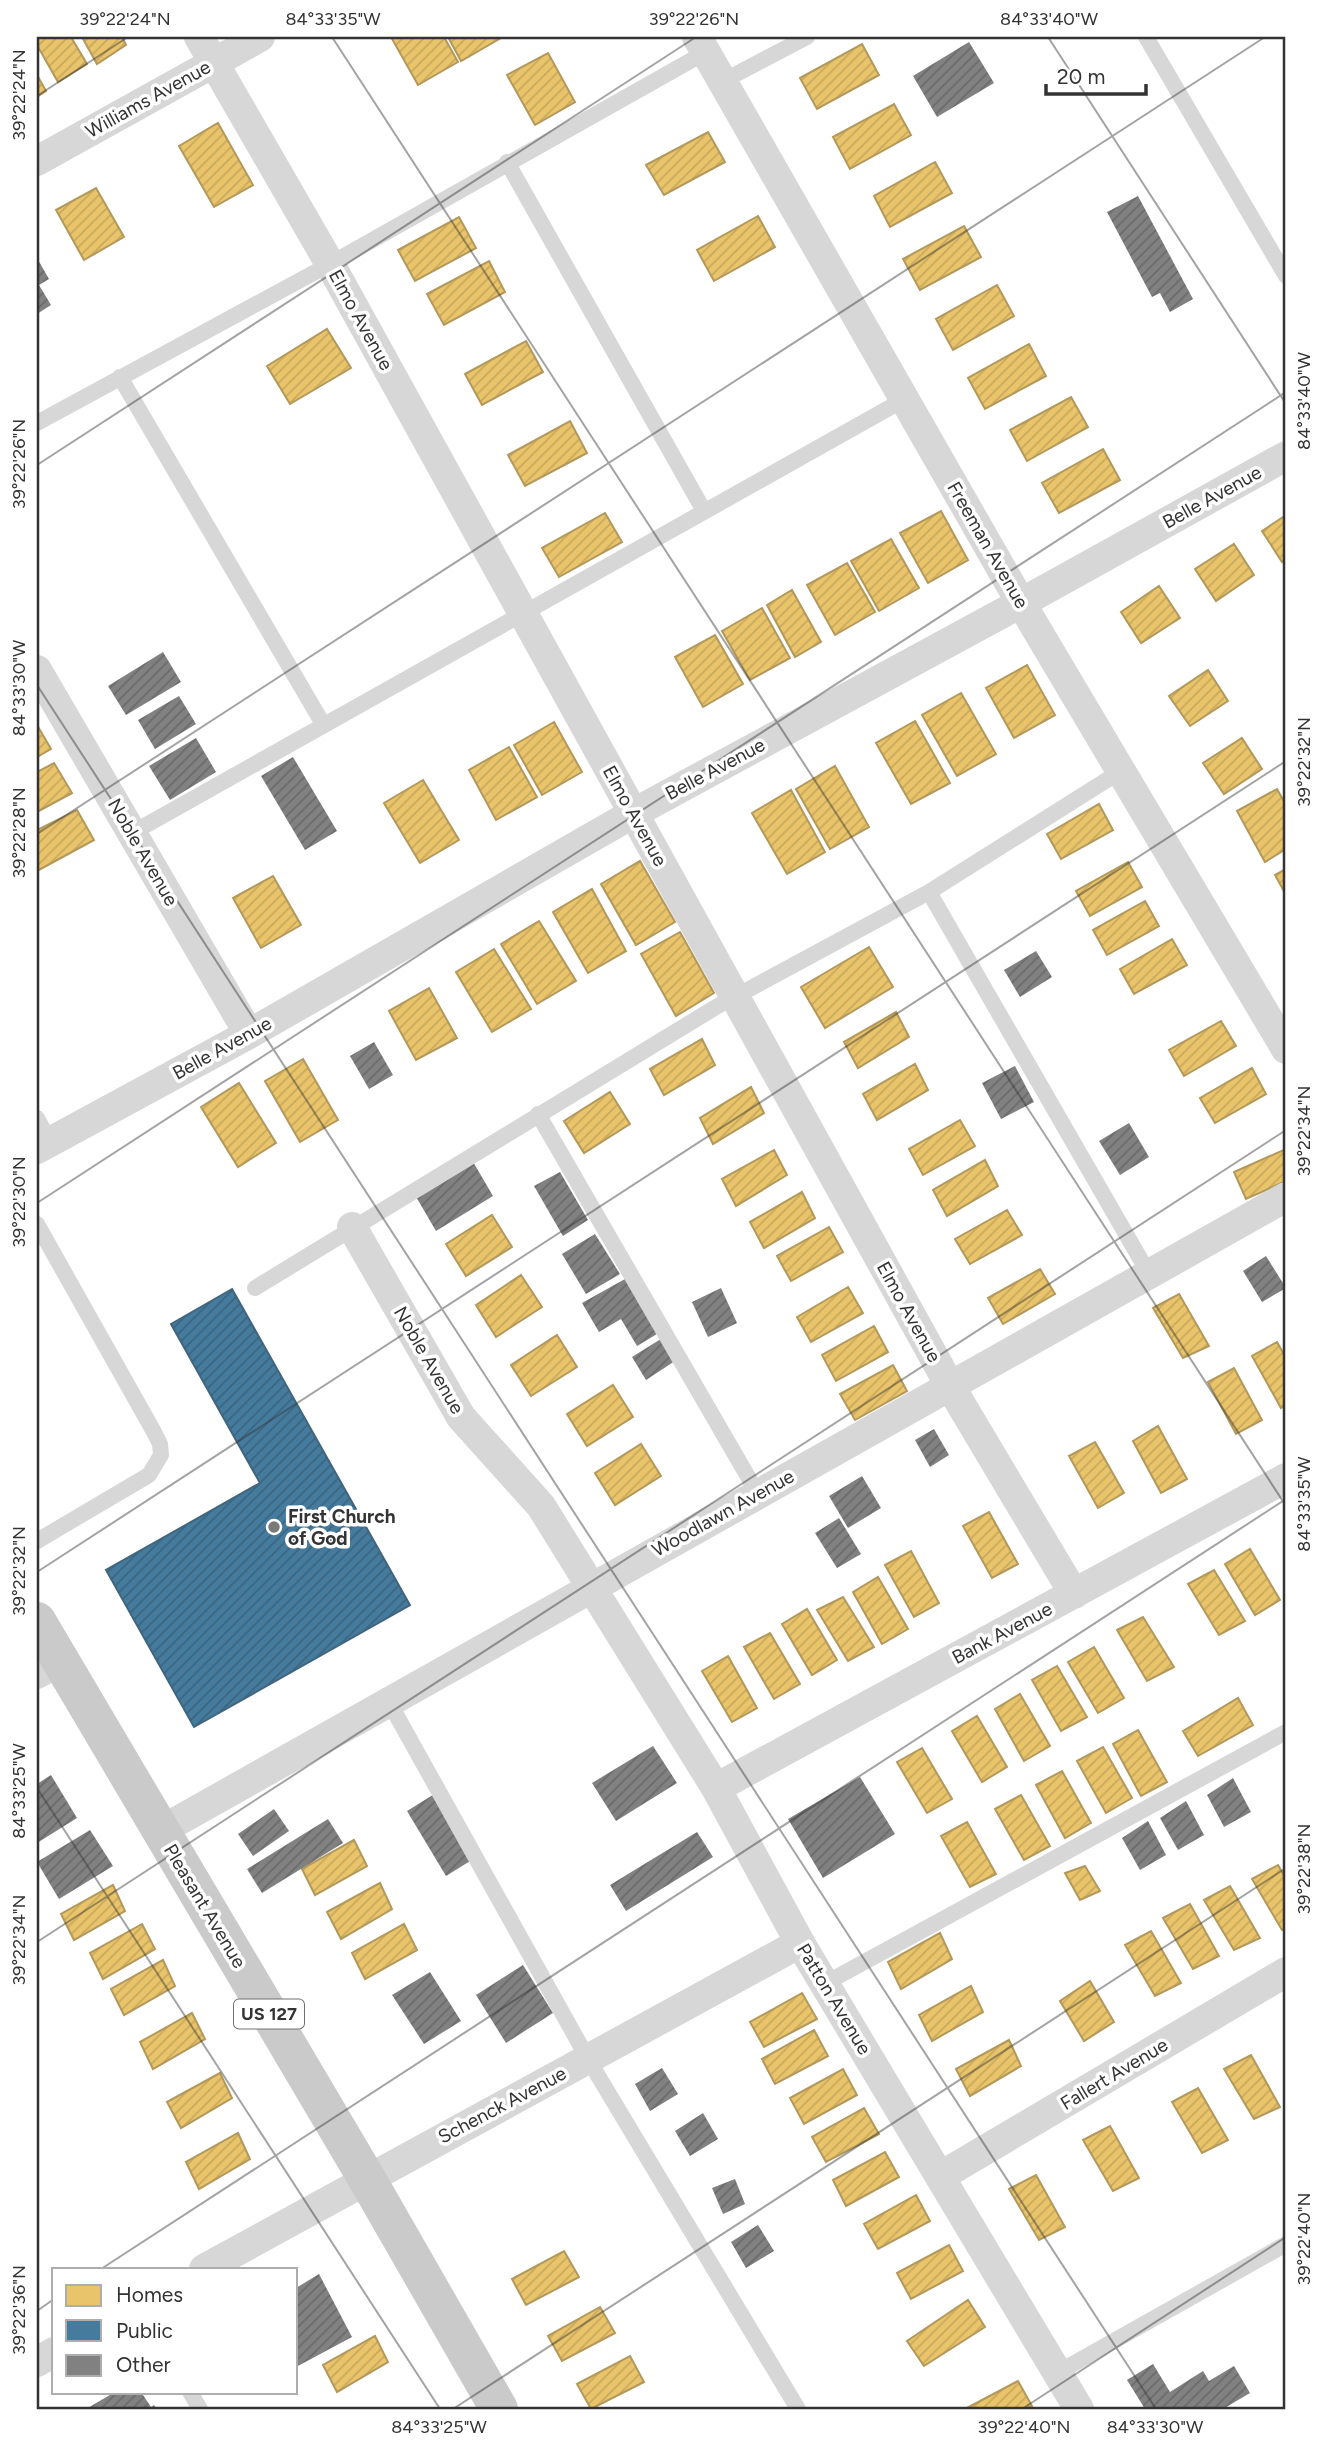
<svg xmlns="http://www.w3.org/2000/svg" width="1323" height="2446" font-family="Figtree,sans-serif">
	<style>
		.homes { fill: url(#homes-hatch); stroke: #b2985a; stroke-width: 2 }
		.public { fill: url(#public-hatch); stroke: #40657d; stroke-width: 2 }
		.building { fill: url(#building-hatch) }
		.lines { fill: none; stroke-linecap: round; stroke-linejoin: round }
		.lane { stroke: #d7d7d7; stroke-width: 16 }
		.street { stroke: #d7d7d7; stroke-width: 30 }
		.primary { stroke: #cacaca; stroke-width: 38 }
		.ticks { fill: none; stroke: #333; stroke-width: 2; stroke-opacity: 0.45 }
		.poi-dot { fill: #7a7a7a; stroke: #fff; stroke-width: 2.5 }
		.labels { text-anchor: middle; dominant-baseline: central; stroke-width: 7; stroke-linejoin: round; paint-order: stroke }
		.shield { fill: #fff; stroke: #707070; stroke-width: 2 }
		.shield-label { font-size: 18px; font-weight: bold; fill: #333 }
		.street-label { font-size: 19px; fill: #333; stroke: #fff }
		.poi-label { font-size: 19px; font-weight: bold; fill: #333; stroke: #fff; text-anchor: start }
		.neatline { fill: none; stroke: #333; stroke-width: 2.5 }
		.ticks-label { font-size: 18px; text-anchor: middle; fill: #333 }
	</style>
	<defs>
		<pattern id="homes-hatch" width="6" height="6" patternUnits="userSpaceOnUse" patternTransform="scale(1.75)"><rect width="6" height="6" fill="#e9c46a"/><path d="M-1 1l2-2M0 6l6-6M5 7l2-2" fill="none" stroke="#c8a95c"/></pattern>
		<pattern id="public-hatch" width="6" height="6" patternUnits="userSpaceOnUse" patternTransform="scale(1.75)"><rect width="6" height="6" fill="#457b9d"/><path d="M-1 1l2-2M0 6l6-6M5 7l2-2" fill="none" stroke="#3a6581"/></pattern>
		<pattern id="building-hatch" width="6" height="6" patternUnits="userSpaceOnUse" patternTransform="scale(1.75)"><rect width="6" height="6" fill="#818181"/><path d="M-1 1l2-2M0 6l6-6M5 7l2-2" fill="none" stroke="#6a6a6a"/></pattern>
	</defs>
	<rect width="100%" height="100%" fill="#fff"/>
	<!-- homes -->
	<path class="homes" d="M 37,37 L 71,37 L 87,64 L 58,82 L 37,45 Z
		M 82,37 L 122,37 L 126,45 L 97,64 Z
		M 391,37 L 444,37 L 458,62 L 418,85 Z
		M 448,37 L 501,37 L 501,38 L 461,61 Z
		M 862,44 L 879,75 L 817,109 L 800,78 Z
		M 548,53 L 575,102 L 535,125 L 507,75 Z
		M 37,75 L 46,91 L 37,97 Z
		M 894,104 L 911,135 L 850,169 L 833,137 Z
		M 218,123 L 253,185 L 214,207 L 179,146 Z
		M 708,132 L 725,162 L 664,195 L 646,165 Z
		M 935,162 L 952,193 L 890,227 L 874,196 Z
		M 96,188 L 124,237 L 84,260 L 56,210 Z
		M 758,216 L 775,247 L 714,281 L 697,250 Z
		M 459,217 L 476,248 L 415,281 L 398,250 Z
		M 964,226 L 981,257 L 920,290 L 903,259 Z
		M 489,261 L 505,292 L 444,325 L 427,294 Z
		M 997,285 L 1014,316 L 953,350 L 936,319 Z
		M 327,329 L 351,368 L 290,404 L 267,366 Z
		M 526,341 L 543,372 L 482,405 L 465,374 Z
		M 1029,344 L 1046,376 L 985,409 L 968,378 Z
		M 1071,397 L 1088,427 L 1027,461 L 1010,430 Z
		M 570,421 L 587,453 L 525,486 L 508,455 Z
		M 1103,449 L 1120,480 L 1059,513 L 1042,483 Z
		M 941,511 L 968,560 L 928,583 L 900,533 Z
		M 605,513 L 622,542 L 559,577 L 542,548 Z
		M 1286,515 L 1286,559 L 1282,562 L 1262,531 Z
		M 891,539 L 919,588 L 879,611 L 851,561 Z
		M 1234,544 L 1254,575 L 1216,601 L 1195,569 Z
		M 847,563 L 875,612 L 835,635 L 807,585 Z
		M 1159,586 L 1180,618 L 1141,643 L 1121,612 Z
		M 792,590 L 821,642 L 795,657 L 767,605 Z
		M 762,608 L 790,658 L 750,680 L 722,631 Z
		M 715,635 L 743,684 L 703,707 L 675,657 Z
		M 1027,665 L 1055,715 L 1014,738 L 986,688 Z
		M 1208,670 L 1228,701 L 1190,726 L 1169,696 Z
		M 961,693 L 996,754 L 957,776 L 922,715 Z
		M 915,721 L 950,783 L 911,804 L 876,743 Z
		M 554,722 L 582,772 L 542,795 L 514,745 Z
		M 37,725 L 51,749 L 37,757 Z
		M 1242,738 L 1262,769 L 1224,794 L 1203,763 Z
		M 509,747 L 537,797 L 496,820 L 469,770 Z
		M 54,763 L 72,793 L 37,812 L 37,772 Z
		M 835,766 L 869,827 L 830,849 L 796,789 Z
		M 423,780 L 459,840 L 420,863 L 384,803 Z
		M 1277,789 L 1286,805 L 1286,849 L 1265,862 L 1237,811 Z
		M 791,790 L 825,852 L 787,874 L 752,813 Z
		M 1099,804 L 1113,830 L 1061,859 L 1047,834 Z
		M 77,810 L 94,840 L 37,871 L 37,830 Z
		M 640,861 L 675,922 L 636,945 L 601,884 Z
		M 1128,862 L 1142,887 L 1090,916 L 1076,891 Z
		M 1286,869 L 1286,895 L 1275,875 Z
		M 273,876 L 301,925 L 261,948 L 233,898 Z
		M 592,889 L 626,951 L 588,973 L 553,912 Z
		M 1145,901 L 1159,926 L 1107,955 L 1093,930 Z
		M 539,921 L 576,981 L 537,1004 L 501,944 Z
		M 680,932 L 714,993 L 676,1016 L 641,954 Z
		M 1172,939 L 1187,965 L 1134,994 L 1120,969 Z
		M 869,947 L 893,987 L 825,1028 L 801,987 Z
		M 494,949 L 531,1009 L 492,1032 L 456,972 Z
		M 429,988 L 457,1038 L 416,1060 L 389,1011 Z
		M 896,1012 L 909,1037 L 858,1068 L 844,1042 Z
		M 1221,1021 L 1236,1046 L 1184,1076 L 1169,1050 Z
		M 702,1039 L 715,1065 L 664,1095 L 650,1069 Z
		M 303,1059 L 338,1120 L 300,1142 L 265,1081 Z
		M 915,1064 L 928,1090 L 877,1120 L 863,1094 Z
		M 1252,1068 L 1266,1094 L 1215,1123 L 1200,1098 Z
		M 239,1083 L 276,1143 L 238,1167 L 201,1107 Z
		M 751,1087 L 764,1113 L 713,1144 L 700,1118 Z
		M 610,1092 L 630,1124 L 584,1153 L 564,1121 Z
		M 960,1120 L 975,1146 L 923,1175 L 909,1149 Z
		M 1286,1149 L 1286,1181 L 1246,1199 L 1234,1172 Z
		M 774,1150 L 787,1175 L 736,1206 L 722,1179 Z
		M 985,1160 L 998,1186 L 947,1216 L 933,1190 Z
		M 802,1192 L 815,1218 L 764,1248 L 750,1222 Z
		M 1007,1210 L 1022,1235 L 970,1264 L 955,1239 Z
		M 492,1215 L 512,1247 L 466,1276 L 446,1244 Z
		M 829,1227 L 843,1252 L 791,1281 L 777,1256 Z
		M 1040,1269 L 1055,1294 L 1003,1324 L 988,1298 Z
		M 521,1275 L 542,1307 L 496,1337 L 476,1305 Z
		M 848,1287 L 863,1313 L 811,1342 L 797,1317 Z
		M 1179,1294 L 1209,1346 L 1183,1358 L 1153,1308 Z
		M 874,1326 L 888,1352 L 836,1381 L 822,1355 Z
		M 557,1335 L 577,1367 L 531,1396 L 511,1365 Z
		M 1277,1342 L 1286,1358 L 1286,1405 L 1281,1408 L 1252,1356 Z
		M 893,1365 L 907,1391 L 855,1420 L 840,1394 Z
		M 1234,1368 L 1262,1420 L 1236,1434 L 1208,1382 Z
		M 613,1385 L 633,1417 L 587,1446 L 567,1414 Z
		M 1158,1426 L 1187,1479 L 1161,1493 L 1133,1441 Z
		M 1095,1442 L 1124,1493 L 1098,1508 L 1069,1456 Z
		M 641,1444 L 661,1476 L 615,1505 L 595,1473 Z
		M 989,1512 L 1018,1564 L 992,1578 L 963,1526 Z
		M 1250,1549 L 1280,1600 L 1255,1615 L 1225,1564 Z
		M 911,1551 L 939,1603 L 914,1617 L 885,1565 Z
		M 1214,1570 L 1245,1621 L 1219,1635 L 1188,1584 Z
		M 878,1577 L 908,1629 L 882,1644 L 853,1592 Z
		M 843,1597 L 874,1647 L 848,1661 L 817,1610 Z
		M 807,1609 L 837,1660 L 812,1675 L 782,1624 Z
		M 1143,1617 L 1174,1667 L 1147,1681 L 1117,1630 Z
		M 770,1633 L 800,1684 L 774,1699 L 744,1647 Z
		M 1094,1647 L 1124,1698 L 1098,1713 L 1068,1662 Z
		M 728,1656 L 757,1708 L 732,1722 L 702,1671 Z
		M 1057,1666 L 1087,1717 L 1061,1731 L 1032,1680 Z
		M 1020,1694 L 1050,1746 L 1024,1761 L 995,1709 Z
		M 1238,1698 L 1253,1725 L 1198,1756 L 1183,1731 Z
		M 977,1716 L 1007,1767 L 982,1782 L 952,1731 Z
		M 1138,1730 L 1167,1782 L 1141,1796 L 1113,1744 Z
		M 1103,1747 L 1132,1798 L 1106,1813 L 1077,1761 Z
		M 922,1748 L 952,1799 L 927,1813 L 897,1762 Z
		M 1062,1771 L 1091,1823 L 1065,1838 L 1036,1785 Z
		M 1021,1795 L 1050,1846 L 1024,1860 L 995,1809 Z
		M 967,1822 L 996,1874 L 970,1887 L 941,1836 Z
		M 354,1840 L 367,1866 L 315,1895 L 302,1869 Z
		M 1278,1865 L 1286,1879 L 1286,1928 L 1282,1930 L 1252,1879 Z
		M 1085,1866 L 1100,1891 L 1080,1900 L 1065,1873 Z
		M 380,1883 L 392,1909 L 341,1939 L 327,1912 Z
		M 113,1885 L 125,1911 L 74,1940 L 61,1914 Z
		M 1230,1886 L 1260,1938 L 1234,1950 L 1204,1900 Z
		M 1190,1904 L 1219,1956 L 1193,1969 L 1163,1918 Z
		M 142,1924 L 155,1949 L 103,1979 L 90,1953 Z
		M 404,1924 L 417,1950 L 365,1979 L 352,1953 Z
		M 1151,1931 L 1181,1983 L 1155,1996 L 1125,1945 Z
		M 940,1933 L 952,1959 L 901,1989 L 888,1962 Z
		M 163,1960 L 175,1986 L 124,2015 L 111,1989 Z
		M 1090,1981 L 1114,2022 L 1084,2041 L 1060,2001 Z
		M 971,1986 L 983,2012 L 932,2041 L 919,2015 Z
		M 802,1993 L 817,2019 L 764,2047 L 750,2022 Z
		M 192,2013 L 205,2039 L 153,2069 L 140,2042 Z
		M 814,2030 L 828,2056 L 775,2084 L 762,2059 Z
		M 1009,2040 L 1021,2066 L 970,2096 L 956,2069 Z
		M 1251,2055 L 1280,2107 L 1254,2119 L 1224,2069 Z
		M 843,2069 L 857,2095 L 804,2124 L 790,2098 Z
		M 220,2073 L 232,2098 L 181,2128 L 167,2102 Z
		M 1198,2088 L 1228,2140 L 1202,2153 L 1172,2102 Z
		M 864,2108 L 879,2134 L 826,2162 L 812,2137 Z
		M 1110,2126 L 1139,2178 L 1113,2191 L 1083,2140 Z
		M 238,2133 L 250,2159 L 199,2189 L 186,2162 Z
		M 885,2152 L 899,2177 L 846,2206 L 833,2180 Z
		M 1036,2175 L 1065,2227 L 1039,2240 L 1009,2189 Z
		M 916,2195 L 930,2221 L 878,2249 L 864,2224 Z
		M 949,2245 L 963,2271 L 911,2299 L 897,2273 Z
		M 564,2251 L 579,2277 L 526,2305 L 512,2279 Z
		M 968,2300 L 985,2327 L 924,2366 L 907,2341 Z
		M 600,2307 L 615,2333 L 562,2361 L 548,2336 Z
		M 375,2336 L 388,2362 L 337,2392 L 323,2365 Z
		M 630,2356 L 644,2382 L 591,2409 L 577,2384 Z
		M 1018,2381 L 1032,2406 L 1026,2409 L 965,2409 Z"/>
	<!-- public -->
	<path class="public" d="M 232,1289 L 410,1605 L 194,1727 L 106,1570 L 260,1483 L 171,1324 Z"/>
	<!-- building -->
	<path class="building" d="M 969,42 L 994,83 L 937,117 L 913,76 Z
		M 1138,196 L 1193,299 L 1170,312 L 1160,293 L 1152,297 L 1107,212 Z
		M 37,258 L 49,279 L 39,285 L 51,305 L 37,314 Z
		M 163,652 L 181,682 L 126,715 L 108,686 Z
		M 179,696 L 196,724 L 155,749 L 138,720 Z
		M 196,738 L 216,772 L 170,800 L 149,766 Z
		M 293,757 L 337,831 L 305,850 L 261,776 Z
		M 1036,951 L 1052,977 L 1020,997 L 1004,970 Z
		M 374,1042 L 393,1075 L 369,1089 L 350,1056 Z
		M 1015,1066 L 1034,1102 L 1001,1119 L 982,1083 Z
		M 1129,1123 L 1149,1157 L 1120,1175 L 1099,1141 Z
		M 472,1160 L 493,1196 L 436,1231 L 415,1195 Z
		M 560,1172 L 588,1220 L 563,1236 L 534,1186 Z
		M 595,1234 L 620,1274 L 586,1294 L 562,1254 Z
		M 1266,1256 L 1286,1288 L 1262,1302 L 1243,1271 Z
		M 625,1279 L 657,1334 L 637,1346 L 621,1319 L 599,1332 L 582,1303 Z
		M 721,1288 L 737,1323 L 708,1337 L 692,1302 Z
		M 664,1337 L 678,1359 L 646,1380 L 632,1357 Z
		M 934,1429 L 949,1455 L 930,1467 L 915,1440 Z
		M 862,1476 L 881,1508 L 848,1528 L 829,1496 Z
		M 839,1518 L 861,1554 L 837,1568 L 815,1533 Z
		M 653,1746 L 677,1783 L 616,1821 L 592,1783 Z
		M 51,1775 L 77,1818 L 37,1843 L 37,1784 Z
		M 860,1777 L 895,1834 L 823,1878 L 788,1819 Z
		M 1233,1778 L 1251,1812 L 1224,1827 L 1207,1795 Z
		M 436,1793 L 475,1858 L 446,1876 L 407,1811 Z
		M 1186,1801 L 1204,1835 L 1178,1850 L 1160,1818 Z
		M 274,1809 L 289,1831 L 253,1856 L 238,1834 Z
		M 328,1819 L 343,1843 L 262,1893 L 247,1869 Z
		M 1148,1821 L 1166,1855 L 1140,1870 L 1122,1838 Z
		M 90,1830 L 113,1866 L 59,1899 L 37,1862 Z
		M 697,1832 L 713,1857 L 626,1911 L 610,1885 Z
		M 523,1965 L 553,2013 L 506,2043 L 476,1995 Z
		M 430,1972 L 461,2021 L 424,2044 L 392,1995 Z
		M 662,2068 L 678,2094 L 650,2111 L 635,2084 Z
		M 703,2113 L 718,2139 L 690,2156 L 675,2131 Z
		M 735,2179 L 745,2204 L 723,2214 L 712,2188 Z
		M 758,2225 L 774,2251 L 746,2268 L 731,2242 Z
		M 319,2274 L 352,2337 L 296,2367 L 296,2288 Z
		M 1153,2364 L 1170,2392 L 1203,2371 L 1209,2381 L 1234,2366 L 1250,2393 L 1223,2409 L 1145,2409 L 1127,2380 Z
		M 115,2392 L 141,2392 L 151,2407 L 154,2405 L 157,2409 L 86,2409 Z"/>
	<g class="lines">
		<!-- lane -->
		<path class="lane" d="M 1146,37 L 1286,276
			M 723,81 L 807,37
			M 507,162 L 704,511
			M 120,377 L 323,724
			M 37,423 L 330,264 L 706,52
			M 132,833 L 905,399
			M 929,892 L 1149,1274
			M 538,1114 L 758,1494
			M 37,1118 L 50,1142
			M 37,1224 L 154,1432 L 160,1444 L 161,1455 L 149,1475 L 37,1541
			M 255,1288 L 716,1007 L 929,892 L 1121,771
			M 389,1702 L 588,2059 L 798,2409
			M 824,1984 L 1286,1732
			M 1057,2373 L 1286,2244
			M 190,2392 L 200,2409"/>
		<!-- street -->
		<path class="street" d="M 199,37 L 330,264 L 950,1386 L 1074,1594
			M 697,37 L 1021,603 L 1286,1049
			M 37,161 L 260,37
			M 37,670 L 249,1034
			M 37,1149 L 249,1034 L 634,813 L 1021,603 L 1286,456
			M 352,1227 L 461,1417 L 541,1506 L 716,1788 L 800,1943 L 1079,2409
			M 37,1674 L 60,1661
			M 716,1788 L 1286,1478
			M 160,1831 L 1286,1197
			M 941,2176 L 1286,1972
			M 204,2269 L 800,1943
			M 37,2362 L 54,2352"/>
		<!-- primary -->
		<path class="primary" d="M 37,1621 L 367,2179 L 499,2409"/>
	</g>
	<!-- ticks -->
	<path class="ticks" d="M 332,37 L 1286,1506M 1048,37 L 1286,404M 37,96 L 128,37M 37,465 L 696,37M 37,685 L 1156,2409M 37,834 L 1265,37M 37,1203 L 1286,392M 37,1572 L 1286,761M 37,1788 L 440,2409M 37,1942 L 1286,1130M 101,2269 L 1286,1499M 37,2311 L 54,2299M 453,2409 L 1286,1868M 1022,2409 L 1286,2237"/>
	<!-- markers -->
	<circle class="poi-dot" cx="274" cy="1527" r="7"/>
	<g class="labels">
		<!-- shield labels -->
		<rect class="shield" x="234" y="1999.5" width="70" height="29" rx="5"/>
		<g class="shield-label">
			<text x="269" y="2014">US 127</text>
		</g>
		<!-- street labels -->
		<g class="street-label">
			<text transform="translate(148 99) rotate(-29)">Williams Avenue</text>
			<text transform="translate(361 320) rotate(61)">Elmo Avenue</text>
			<text transform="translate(1212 497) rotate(-29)">Belle Avenue</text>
			<text transform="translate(988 545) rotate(60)">Freeman Avenue</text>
			<text transform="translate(715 769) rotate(-28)">Belle Avenue</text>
			<text transform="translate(635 816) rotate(61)">Elmo Avenue</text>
			<text transform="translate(143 852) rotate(60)">Noble Avenue</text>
			<text transform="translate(222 1048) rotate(-29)">Belle Avenue</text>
			<text transform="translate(909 1312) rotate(61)">Elmo Avenue</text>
			<text transform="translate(429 1360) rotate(60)">Noble Avenue</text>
			<text transform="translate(723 1513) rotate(-29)">Woodlawn Avenue</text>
			<text transform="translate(1002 1633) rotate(-28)">Bank Avenue</text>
			<text transform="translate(205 1906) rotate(59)">Pleasant Avenue</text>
			<text transform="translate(834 1999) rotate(59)">Patton Avenue</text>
			<text transform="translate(1114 2074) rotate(-31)">Fallert Avenue</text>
			<text transform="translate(502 2105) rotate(-28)">Schenck Avenue</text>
		</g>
		<!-- poi labels -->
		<g class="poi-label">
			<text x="288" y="1516">First Church<tspan x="288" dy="22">of God</tspan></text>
		</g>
	</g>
	<!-- border -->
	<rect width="1323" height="2446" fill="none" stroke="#ffffff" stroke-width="77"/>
	<!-- legend -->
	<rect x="52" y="2268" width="245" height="126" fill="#ffffff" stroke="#adadad" stroke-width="2"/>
	<rect x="66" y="2285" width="35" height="21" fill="#e9c46a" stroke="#adadad" stroke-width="2"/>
	<text x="116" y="2302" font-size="21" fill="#333333">Homes</text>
	<rect x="66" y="2320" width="35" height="21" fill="#457b9d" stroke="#adadad" stroke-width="2"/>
	<text x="116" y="2338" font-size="21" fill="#333333">Public</text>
	<rect x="66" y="2355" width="35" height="21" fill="#818181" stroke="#adadad" stroke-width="2"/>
	<text x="116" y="2372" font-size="21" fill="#333333">Other</text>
	<!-- scale -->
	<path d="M1046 84v10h100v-10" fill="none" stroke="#333333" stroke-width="3.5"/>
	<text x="1057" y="84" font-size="21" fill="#333333" stroke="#ffffff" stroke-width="5" paint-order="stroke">20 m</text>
	<rect x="38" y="38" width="1246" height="2370" class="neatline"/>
	<g class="ticks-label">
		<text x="125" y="25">39°22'24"N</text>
		<text x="333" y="25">84°33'35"W</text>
		<text x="694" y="25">39°22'26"N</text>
		<text x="1049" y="25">84°33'40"W</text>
		<text transform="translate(19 95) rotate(-90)" y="6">39°22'24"N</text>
		<text transform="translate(1304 401) rotate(-90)" y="6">84°33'40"W</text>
		<text transform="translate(19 464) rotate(-90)" y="6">39°22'26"N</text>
		<text transform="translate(19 688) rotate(-90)" y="6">84°33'30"W</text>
		<text transform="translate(1304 762) rotate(-90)" y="6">39°22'32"N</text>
		<text transform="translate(19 833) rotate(-90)" y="6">39°22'28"N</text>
		<text transform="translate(1304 1131) rotate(-90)" y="6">39°22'34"N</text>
		<text transform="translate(19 1202) rotate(-90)" y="6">39°22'30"N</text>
		<text transform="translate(1304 1504) rotate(-90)" y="6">84°33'35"W</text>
		<text transform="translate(19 1571) rotate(-90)" y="6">39°22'32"N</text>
		<text transform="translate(19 1791) rotate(-90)" y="6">84°33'25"W</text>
		<text transform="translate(1304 1869) rotate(-90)" y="6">39°22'38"N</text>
		<text transform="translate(19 1940) rotate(-90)" y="6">39°22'34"N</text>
		<text transform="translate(1304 2239) rotate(-90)" y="6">39°22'40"N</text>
		<text transform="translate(19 2310) rotate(-90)" y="6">39°22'36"N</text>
		<text x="439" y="2433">84°33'25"W</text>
		<text x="1024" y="2433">39°22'40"N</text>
		<text x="1155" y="2433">84°33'30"W</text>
	</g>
</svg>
